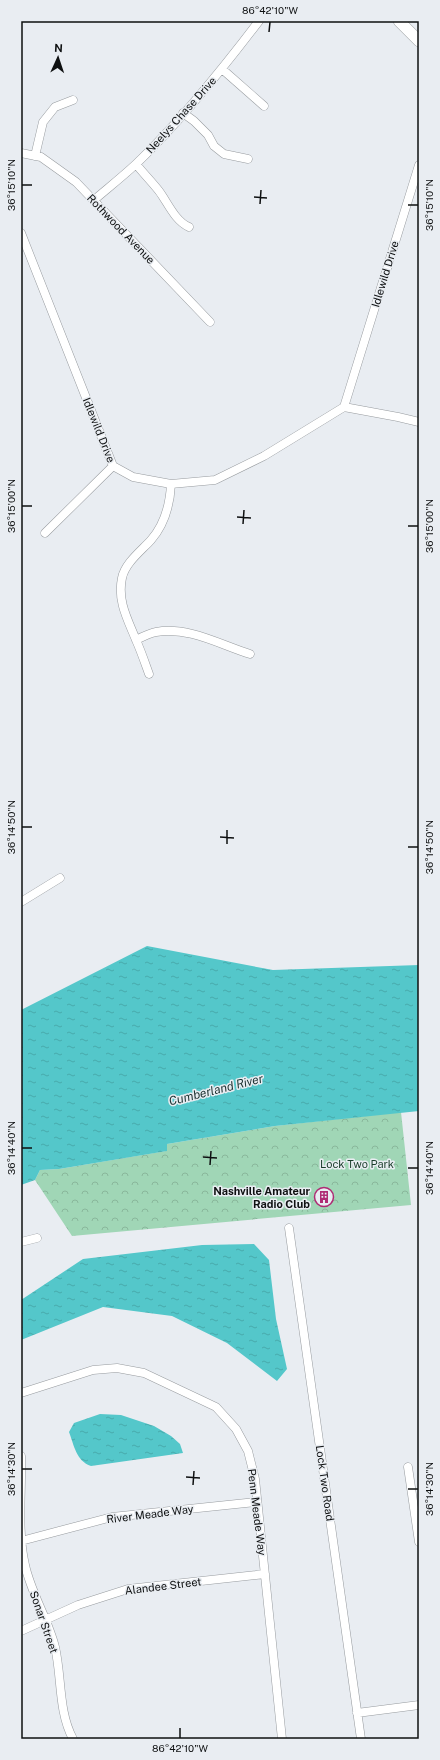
<svg xmlns="http://www.w3.org/2000/svg" width="440" height="1760" font-family="'Public Sans',sans-serif">
	<style>
		.park { fill: url(#park-crowns) }
		.water { fill: url(#water-ripples) }
		.lines { fill: none; stroke-linecap: round; stroke-linejoin: round }
		.minor-casing { stroke: #979b9f; stroke-width: 9 }
		.secondary-casing { stroke: #979b9f; stroke-width: 12 }
		.minor { stroke: #fff; stroke-width: 8 }
		.secondary { stroke: #fff; stroke-width: 11 }
		.ticks { fill: none; stroke: #0e1011; stroke-width: 1.5 }
		.labels { text-anchor: middle; dominant-baseline: central; stroke-width: 3; stroke-linejoin: round; paint-order: stroke }
		.street-label { font-size: 11px; fill: #0e1011; stroke: #e9edf2 }
		.park-label { font-size: 11px; fill: #1a3e2b; stroke: #e9edf2 }
		.poi-label { font-size: 11px; font-weight: bold; fill: #0e1011; stroke: #e9edf2; text-anchor: end }
		.water-label { font-size: 12px; font-style: italic; fill: #1b3030; stroke: #e9edf2 }
		.neatline { fill: none; stroke: #0e1011; stroke-width: 1.5 }
		.ticks-label { font-size: 10px; text-anchor: middle; fill: #0e1011 }
	</style>
	<defs>
		<pattern id="park-crowns" width="20" height="18" patternUnits="userSpaceOnUse"><rect width="20" height="18" fill="#a0d6b6"/><path d="M2 6a3 3 0 1 1 6 0M12 15a3 3 0 1 1 6 0" fill="none" stroke="#89b79b"/></pattern>
		<pattern id="water-ripples" width="26" height="14" patternUnits="userSpaceOnUse"><rect width="26" height="14" fill="#54c7ca"/><path d="M2 4q2-2 4 0t4 0M15 11q2-2 4 0t4 0" fill="none" stroke="#48aaac"/></pattern>
	</defs>
	<rect width="100%" height="100%" fill="#e9edf2"/>
	<!-- park -->
	<path class="park" d="M 401,1112 L 411,1205 L 72,1236 L 35,1180 L 40,1170 L 59,1169 L 166,1151 L 167,1144 L 275,1126 Z"/>
	<!-- water -->
	<path class="water" d="M 147,946 L 273,970 L 419,965 L 419,1111 L 275,1126 L 167,1144 L 167,1151 L 59,1169 L 40,1170 L 35,1180 L 21,1185 L 21,1010 Z
		M 254,1244 L 269,1260 L 276,1319 L 287,1369 L 277,1381 L 227,1343 L 172,1316 L 103,1307 L 21,1340 L 21,1300 L 83,1259 L 202,1245 Z
		M 100,1414 L 121,1415 L 154,1426 L 171,1436 L 180,1444 L 183,1453 L 91,1466 C 76,1461 74,1445 69,1432 L 74,1423 Z"/>
	<g class="lines">
		<defs>
			<path id="minor" d="M 222,69 L 264,106
				M 183,113 L 194,121 L 208,135 L 214,146 L 224,154 L 248,159
				M 21,153 L 41,157 L 76,182 L 210,322
				M 35,156 L 43,122 L 55,107 L 73,100
				M 136,164 C 143,173 152,182 159,191 C 168,203 175,221 189,227
				M 94,200 C 108,188 122,177 136,164 C 181,121 221,71 259,21
				M 21,233 L 113,466 L 133,477 L 171,484 L 215,480 L 264,456 L 344,407
				M 344,407 L 419,165
				M 344,407 L 398,417 L 419,422
				M 45,533 L 113,466
				M 136,640 C 142,637 150,633 156,632 C 188,626 221,645 250,654
				M 149,674 C 145,663 141,651 136,640 C 128,620 117,601 122,578 C 125,563 141,551 151,540 C 165,524 170,504 171,484
				M 21,902 L 60,878
				M 289,1228 L 361,1739
				M 21,1242 L 37,1238
				M 21,1393 L 93,1370 L 117,1368 L 144,1373 L 216,1407 L 236,1429 L 248,1451 L 255,1479 L 282,1739
				M 21,1456 C 22,1490 17,1532 25,1565 C 31,1593 48,1619 55,1647 C 62,1677 58,1711 73,1739
				M 408,1467 L 419,1542
				M 21,1541 L 112,1517 L 256,1502
				M 21,1631 L 78,1605 L 128,1589 L 265,1574
				M 357,1713 L 419,1705"/>
			<path id="secondary" d="M 399,21 L 419,41"/>
		</defs>
		<!-- minor casing -->
		<use href="#minor" class="minor-casing"/>
		<!-- secondary casing -->
		<use href="#secondary" class="secondary-casing"/>
		<!-- minor -->
		<use href="#minor" class="minor"/>
		<!-- secondary -->
		<use href="#secondary" class="secondary"/>
	</g>
	<!-- ticks -->
	<path class="ticks" d="M 269,32 L 270,22M 22,185 L 32,185M 254,197 L 267,198M 260,204 L 261,190M 408,205 L 418,205M 22,506 L 32,506M 237,517 L 251,518M 243,524 L 244,510M 408,526 L 418,526M 22,827 L 32,827M 220,837 L 234,838M 227,844 L 227,830M 408,847 L 418,847M 22,1148 L 32,1148M 203,1157 L 217,1158M 210,1165 L 211,1151M 408,1168 L 418,1168M 22,1469 L 32,1469M 186,1477 L 200,1478M 193,1485 L 194,1471M 408,1489 L 418,1489M 180,1738 L 180,1728"/>
	<!-- icons -->
	<defs>
		<symbol id="building-ring" viewBox="-11 -11 22 22"><circle r="9.5" fill="#e9edf2" stroke="#af2b74" stroke-width="1.5"/><path d="M-4-6H4V6H1V3H-1V6H-4ZM-2.5-4.3h1.7v1.8h-1.7ZM.8-4.3h1.7v1.8H.8ZM-2.5-1h1.7V.8h-1.7ZM.8-1h1.7V.8H.8Z" fill="#af2b74"/></symbol>
	</defs>
	<g fill-rule="evenodd">
		<use href="#building-ring" x="313" y="1186" width="22" height="22"/>
	</g>
	<g class="labels">
		<!-- street labels -->
		<g class="street-label">
			<text transform="translate(181 115) rotate(-48)">Neelys Chase Drive</text>
			<text transform="translate(121 229) rotate(46)">Rothwood Avenue</text>
			<text transform="translate(385 274) rotate(-73)">Idlewild Drive</text>
			<text transform="translate(99 430) rotate(68)">Idlewild Drive</text>
			<text transform="translate(325 1483) rotate(82)">Lock Two Road</text>
			<text transform="translate(257 1512) rotate(83)">Penn Meade Way</text>
			<text transform="translate(150 1514) rotate(-7)">River Meade Way</text>
			<text transform="translate(163 1586) rotate(-7)">Alandee Street</text>
			<text transform="translate(44 1622) rotate(71)">Sonar Street</text>
		</g>
		<!-- park labels -->
		<g class="park-label">
			<text x="357" y="1164">Lock Two Park</text>
		</g>
		<!-- poi labels -->
		<g class="poi-label">
			<text x="310" y="1191">Nashville Amateur<tspan x="310" dy="13">Radio Club</tspan></text>
		</g>
		<!-- water labels -->
		<g class="water-label">
			<text transform="translate(216 1090) rotate(-14)">Cumberland River</text>
		</g>
	</g>
	<!-- border -->
	<rect width="440" height="1760" fill="none" stroke="#e9edf2" stroke-width="44"/>
	<!-- north arrow -->
	<g transform="translate(58 58) rotate(3)" stroke="#e9edf2" stroke-width="3" paint-order="stroke">
	<path d="M0-3L7 15L0 10L-7 15Z" fill="#0e1011"/>
	<text y="-6" font-size="11" font-weight="bold" text-anchor="middle" fill="#0e1011">N</text>
	</g>
	<rect x="22" y="22" width="396" height="1716" class="neatline"/>
	<g class="ticks-label">
		<text x="270" y="14">86°42'10"W</text>
		<text transform="translate(11 185) rotate(-90)" y="4">36°15'10"N</text>
		<text transform="translate(429 205) rotate(-90)" y="4">36°15'10"N</text>
		<text transform="translate(11 506) rotate(-90)" y="4">36°15'00"N</text>
		<text transform="translate(429 526) rotate(-90)" y="4">36°15'00"N</text>
		<text transform="translate(11 827) rotate(-90)" y="4">36°14'50"N</text>
		<text transform="translate(429 847) rotate(-90)" y="4">36°14'50"N</text>
		<text transform="translate(11 1148) rotate(-90)" y="4">36°14'40"N</text>
		<text transform="translate(429 1168) rotate(-90)" y="4">36°14'40"N</text>
		<text transform="translate(11 1469) rotate(-90)" y="4">36°14'30"N</text>
		<text transform="translate(429 1489) rotate(-90)" y="4">36°14'30"N</text>
		<text x="180" y="1752">86°42'10"W</text>
	</g>
</svg>
